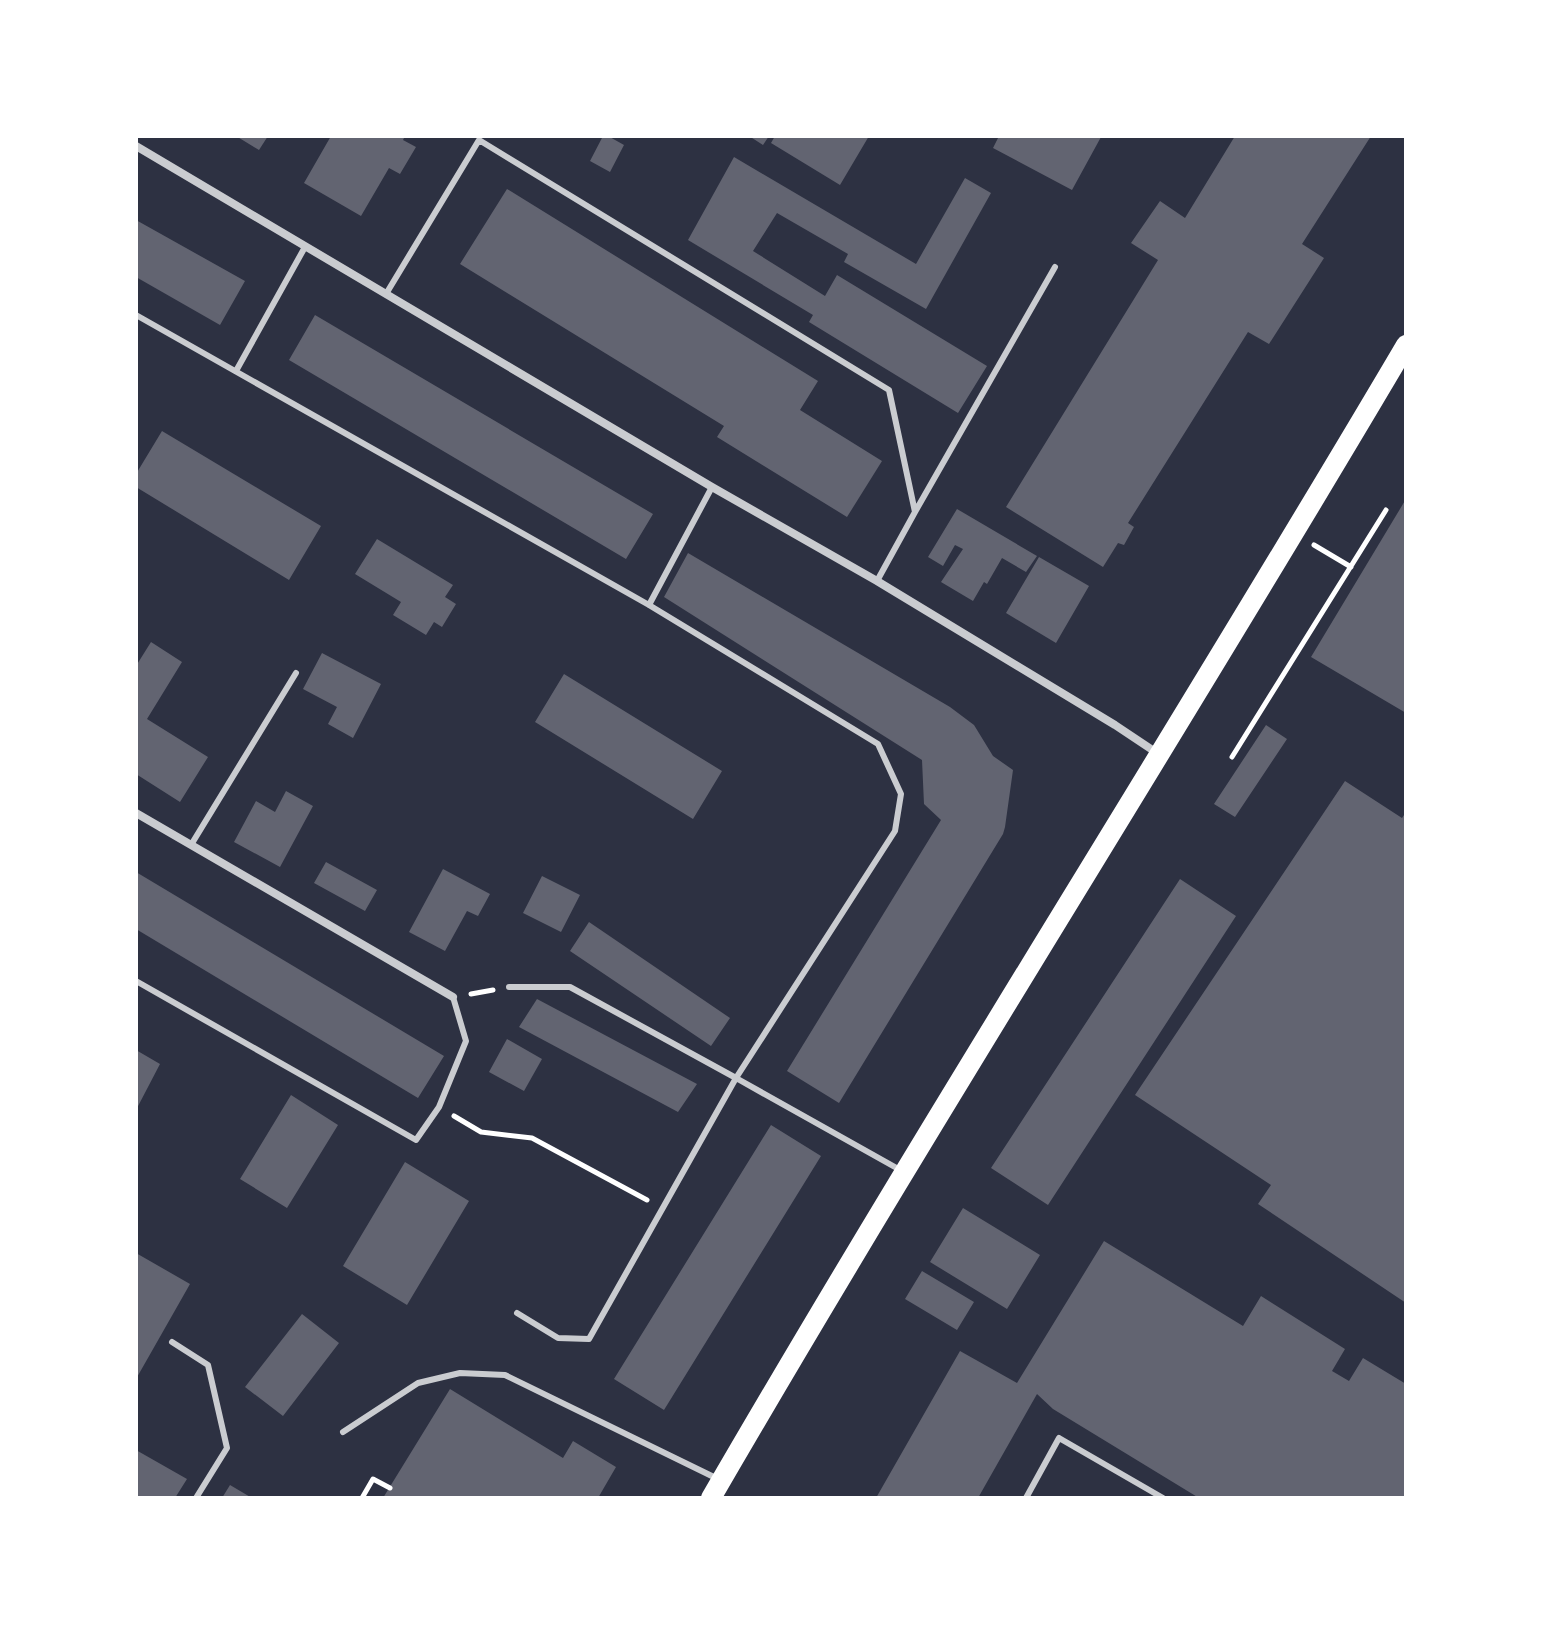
<svg xmlns="http://www.w3.org/2000/svg" width="1542" height="1634" font-family="'Alegreya Sans',sans-serif">
	<style>
		.building { fill: #626471 }
		.lines { fill: none; stroke-linecap: round; stroke-linejoin: round }
		.path { stroke: #fff; stroke-width: 5 }
		.service { stroke: #caccd0; stroke-width: 6 }
		.minor { stroke: #caccd0; stroke-width: 8 }
		.primary { stroke: #fff; stroke-width: 20 }
	</style>
	<rect width="100%" height="100%" fill="#2d3142"/>
	<!-- building -->
	<path class="building" d="M 236,136 L 268,136 L 259,150 Z
		M 331,136 L 405,136 L 403,140 L 416,147 L 400,174 L 389,168 L 361,216 L 304,183 Z
		M 603,136 L 608,136 L 624,145 L 610,172 L 590,161 Z
		M 749,136 L 769,136 L 763,145 Z
		M 775,136 L 869,136 L 840,185 L 771,143 Z
		M 999,136 L 1099,136 L 1101,137 L 1072,190 L 993,148 Z
		M 1235,136 L 1371,136 L 1302,244 L 1324,258 L 1269,344 L 1248,332 L 1128,523 L 1134,527 L 1124,545 L 1118,543 L 1103,567 L 1006,507 L 1158,260 L 1131,243 L 1160,201 L 1185,218 Z
		M 734,157 L 916,264 L 965,178 L 991,193 L 926,309 L 844,262 L 848,254 L 777,213 L 753,251 L 825,296 L 837,275 L 987,366 L 958,413 L 809,322 L 813,315 L 688,240 Z
		M 507,189 L 818,381 L 800,410 L 882,461 L 847,517 L 717,437 L 724,426 L 460,264 Z
		M 136,220 L 245,281 L 220,325 L 136,277 Z
		M 315,315 L 653,514 L 626,559 L 289,360 Z
		M 162,431 L 321,526 L 289,580 L 136,487 L 136,474 Z
		M 1406,499 L 1406,713 L 1311,657 Z
		M 957,509 L 1037,556 L 1026,572 L 1002,558 L 987,584 L 984,582 L 973,601 L 941,582 L 963,549 L 955,545 L 943,566 L 928,557 Z
		M 377,539 L 453,585 L 445,597 L 456,604 L 442,627 L 434,622 L 426,635 L 393,615 L 401,602 L 355,574 Z
		M 688,553 L 950,707 L 974,725 L 993,756 L 1013,770 L 1005,827 L 1003,834 L 839,1103 L 787,1071 L 941,820 L 924,804 L 922,760 L 664,597 Z
		M 1039,557 L 1089,586 L 1056,643 L 1006,613 Z
		M 151,642 L 182,662 L 147,719 L 208,757 L 180,802 L 136,774 L 136,666 Z
		M 322,653 L 381,684 L 353,738 L 328,724 L 337,707 L 303,689 Z
		M 564,674 L 722,771 L 693,819 L 535,722 Z
		M 1266,725 L 1287,739 L 1235,817 L 1214,804 Z
		M 1345,781 L 1402,818 L 1406,812 L 1406,1303 L 1258,1204 L 1271,1185 L 1135,1095 Z
		M 286,791 L 313,806 L 280,867 L 234,842 L 256,801 L 275,812 Z
		M 326,862 L 377,890 L 365,911 L 314,883 Z
		M 443,869 L 490,894 L 478,916 L 467,911 L 445,951 L 409,932 Z
		M 136,872 L 444,1056 L 418,1098 L 136,929 Z
		M 542,876 L 580,895 L 561,932 L 523,913 Z
		M 1180,879 L 1236,916 L 1048,1205 L 991,1168 Z
		M 589,922 L 730,1018 L 711,1046 L 570,951 Z
		M 537,999 L 697,1084 L 678,1112 L 519,1027 Z
		M 507,1039 L 542,1059 L 524,1091 L 489,1072 Z
		M 136,1050 L 160,1064 L 136,1110 Z
		M 291,1095 L 338,1125 L 287,1208 L 240,1179 Z
		M 771,1125 L 821,1156 L 664,1410 L 614,1379 Z
		M 405,1162 L 469,1201 L 407,1305 L 343,1266 Z
		M 963,1208 L 1040,1255 L 1007,1309 L 930,1262 Z
		M 1104,1241 L 1243,1326 L 1261,1296 L 1345,1349 L 1332,1371 L 1349,1381 L 1363,1358 L 1406,1384 L 1406,1498 L 1199,1498 L 1053,1409 L 1037,1394 L 978,1498 L 876,1498 L 960,1351 L 1017,1383 Z
		M 136,1253 L 190,1284 L 136,1379 L 137,1341 Z
		M 922,1271 L 974,1302 L 957,1330 L 905,1299 Z
		M 302,1314 L 339,1343 L 283,1416 L 245,1387 Z
		M 450,1389 L 563,1458 L 573,1441 L 616,1467 L 598,1498 L 383,1498 Z
		M 136,1450 L 187,1479 L 175,1498 L 136,1498 Z
		M 230,1485 L 252,1498 L 222,1498 Z"/>
	<g class="lines">
		<!-- path -->
		<path class="path" d="M 1314,545 L 1351,567
			M 1232,757 L 1386,510
			M 471,994 L 493,990
			M 454,1116 L 481,1132 L 532,1138 L 647,1200
			M 362,1498 L 373,1479 L 390,1488"/>
		<!-- service -->
		<path class="service" d="M 386,294 L 479,140 L 889,390 L 915,512 L 877,581
			M 136,315 L 649,605 L 878,744 L 901,794 L 895,831 L 736,1078 L 570,987 L 509,987
			M 236,371 L 305,247
			M 915,512 L 1055,267
			M 649,605 L 712,487
			M 191,845 L 296,673
			M 136,981 L 416,1140 L 439,1107 L 466,1041 L 453,997
			M 517,1313 L 558,1338 L 589,1339 L 736,1078 L 902,1171
			M 172,1342 L 208,1365 L 227,1448 L 196,1498
			M 343,1432 L 418,1383 L 460,1373 L 505,1375 L 718,1479
			M 1026,1498 L 1059,1438 L 1163,1498"/>
		<!-- minor -->
		<path class="minor" d="M 136,146 L 712,487 L 877,581 L 1115,725 L 1160,755
			M 136,813 L 453,997"/>
		<!-- primary -->
		<path class="primary" d="M 711,1498 C 936,1110 1178,732 1406,345"/>
	</g>
	<!-- border -->
	<rect width="1542" height="1634" fill="none" stroke="#ffffff" stroke-width="276"/>
</svg>
